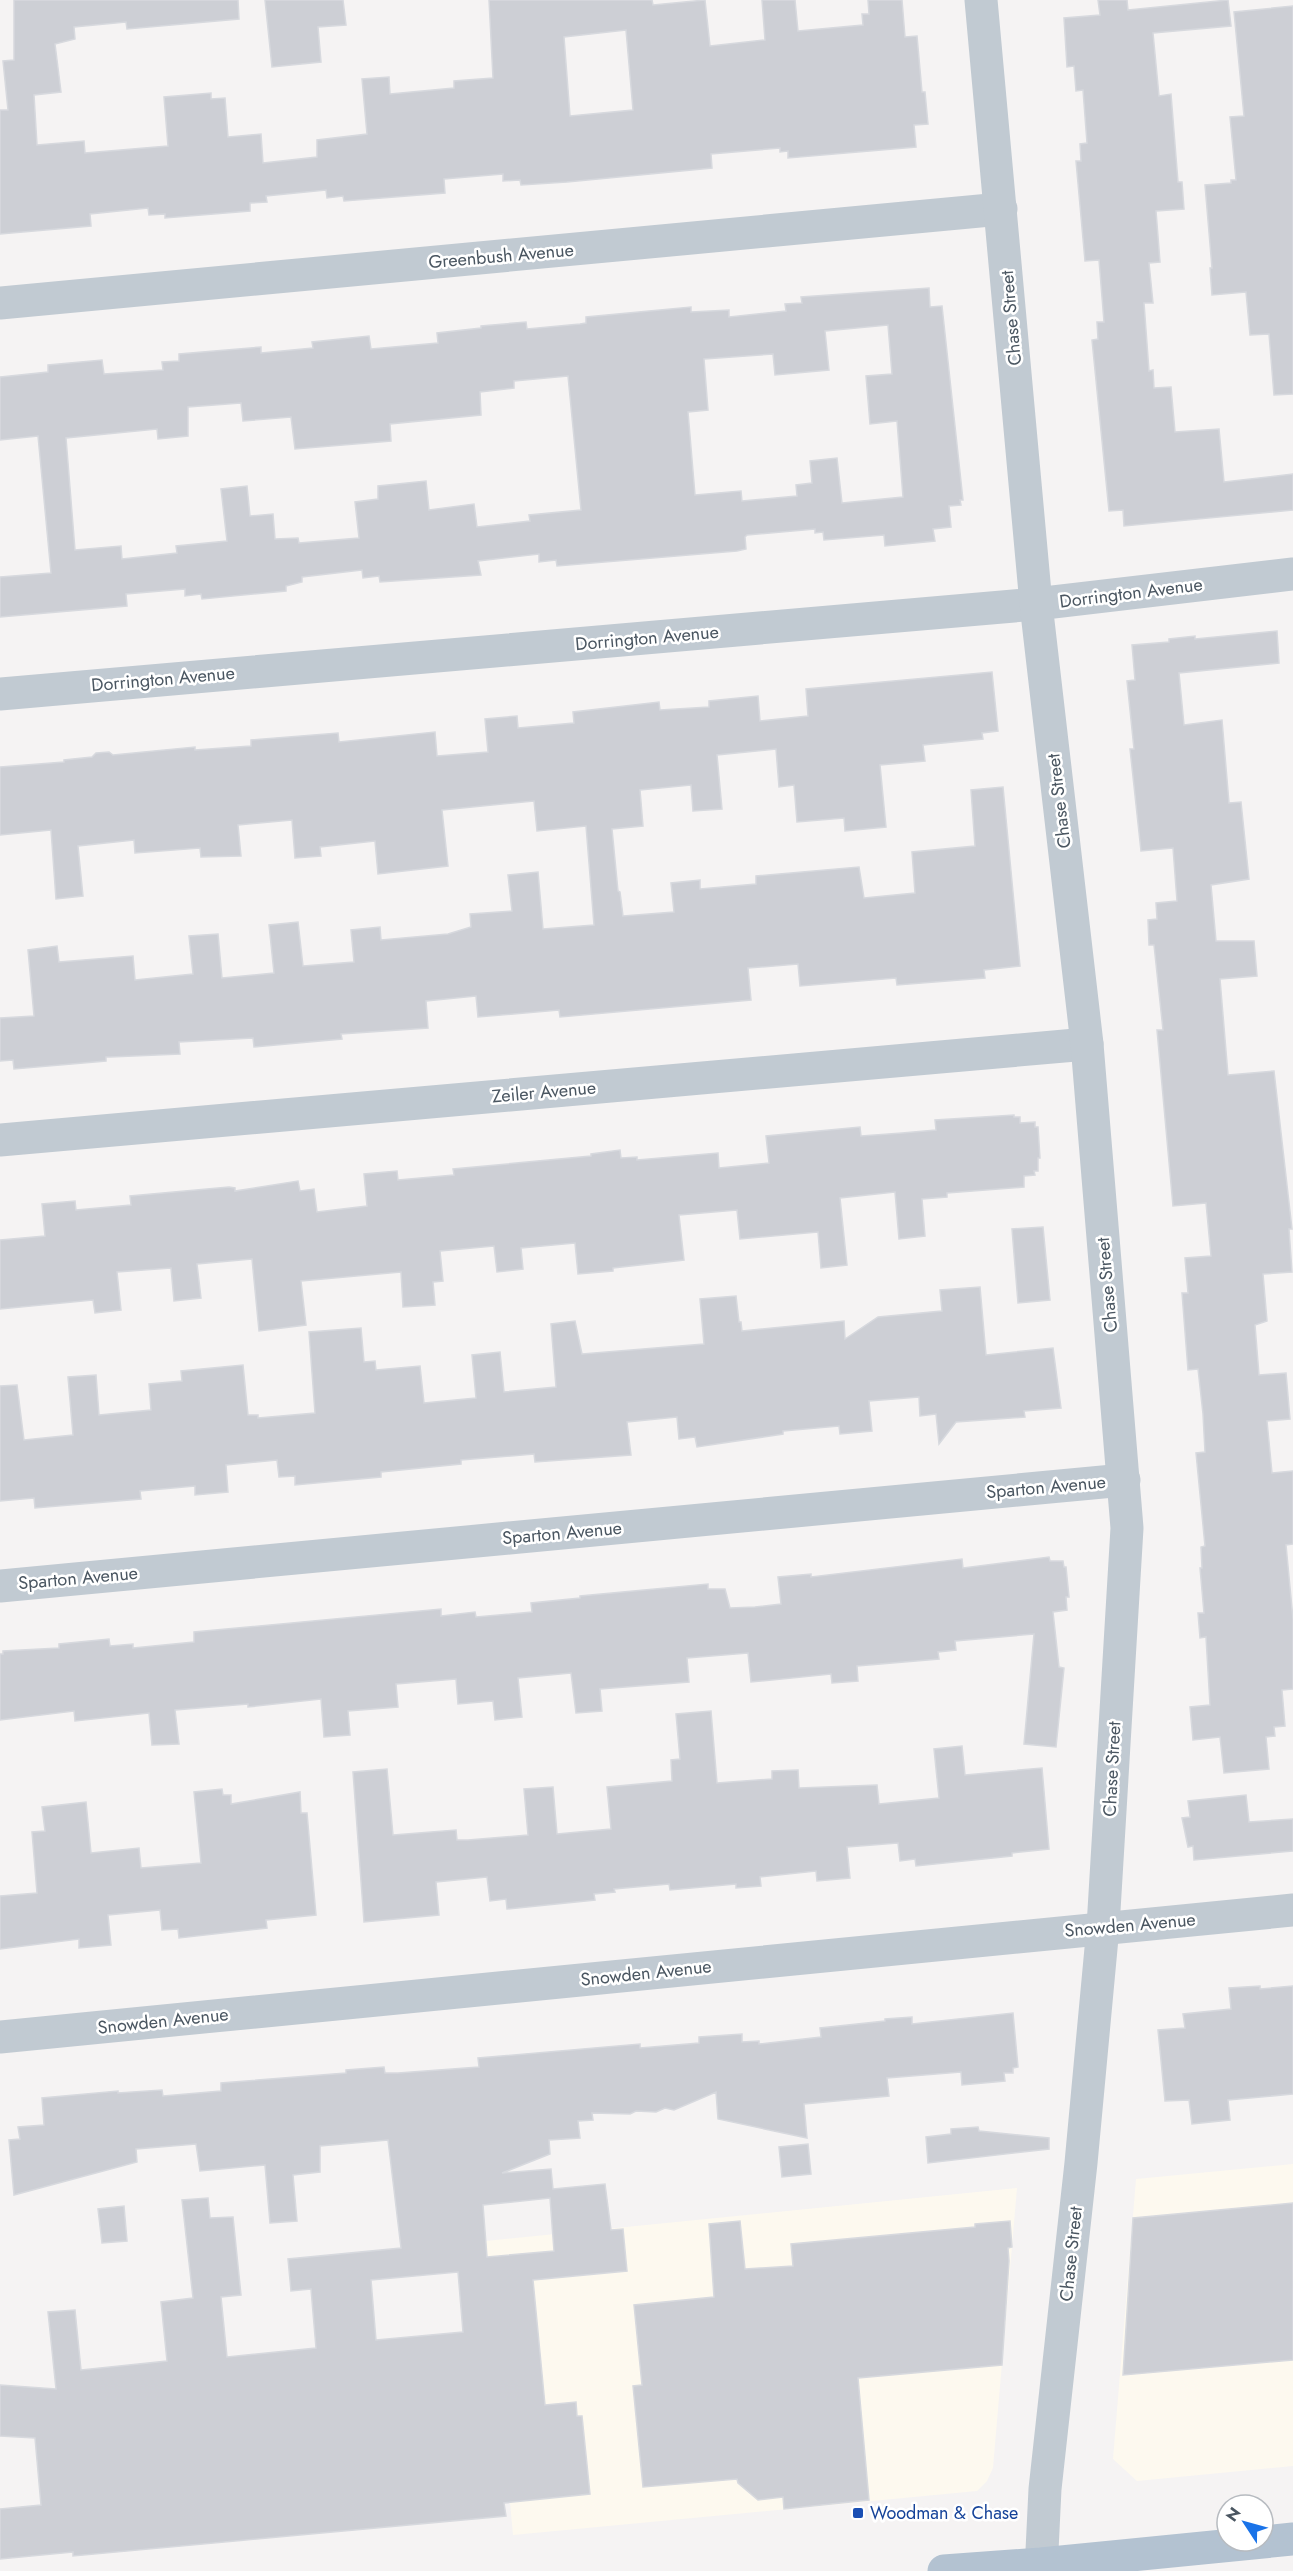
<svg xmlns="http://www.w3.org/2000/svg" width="1293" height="2571" font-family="Jost,sans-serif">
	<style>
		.commercial { fill: #fdf9ef }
		.building { fill: #cdcfd5; stroke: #d7d9de; stroke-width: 1.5; fill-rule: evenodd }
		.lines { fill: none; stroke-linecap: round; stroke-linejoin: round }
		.minor { stroke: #c1cad2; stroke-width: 33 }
		.tertiary { stroke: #c1cad2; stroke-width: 33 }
		.primary { stroke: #b3c2d1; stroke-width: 33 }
		.transit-dot { fill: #1a4fb4; stroke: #fff; stroke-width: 2 }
		.labels { text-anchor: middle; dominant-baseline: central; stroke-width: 5; stroke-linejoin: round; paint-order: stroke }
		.street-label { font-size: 18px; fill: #4a5661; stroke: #fff }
		.transit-label { font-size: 18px; fill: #164399; stroke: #fff; text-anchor: start }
	</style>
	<rect width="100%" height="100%" fill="#f5f3f3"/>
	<!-- commercial -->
	<path class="commercial" d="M 1293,2164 L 1293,2466 L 1137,2481 L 1113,2459 L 1136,2179 Z
		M 1017,2188 L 993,2468 L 987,2481 L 977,2491 L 513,2535 L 486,2241 Z"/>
	<!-- building -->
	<path class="building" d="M 14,0 L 238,0 L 239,19 L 127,29 L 126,22 L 74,27 L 75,39 L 55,44 L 61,92 L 34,95 L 37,145 L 84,141 L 85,153 L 168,146 L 164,97 L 211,93 L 211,99 L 225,98 L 228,137 L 261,134 L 263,163 L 317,157 L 317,140 L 367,134 L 362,79 L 389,77 L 390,94 L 454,88 L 454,81 L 493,78 L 489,0 L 652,0 L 653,5 L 705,0 L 710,46 L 765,40 L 762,0 L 795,0 L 798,31 L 863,25 L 862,14 L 869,14 L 868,0 L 902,0 L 905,37 L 917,36 L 922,92 L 925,92 L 928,124 L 914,125 L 916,147 L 788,158 L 788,151 L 780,152 L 780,148 L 711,154 L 712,168 L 567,182 L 521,185 L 520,180 L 503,181 L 503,174 L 444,179 L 445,193 L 344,201 L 343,196 L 327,198 L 326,190 L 266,196 L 267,202 L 250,203 L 250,211 L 165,218 L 165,214 L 149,215 L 148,208 L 90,214 L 91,226 L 0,234 L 0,110 L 8,110 L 3,61 L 14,60 ZM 626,30 L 633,110 L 570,116 L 564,37 Z
		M 265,0 L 343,0 L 346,25 L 318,27 L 321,62 L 272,67 Z
		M 1098,0 L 1127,0 L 1128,10 L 1228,0 L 1231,26 L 1153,33 L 1159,96 L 1171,94 L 1178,182 L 1182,182 L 1184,209 L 1156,211 L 1160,262 L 1149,263 L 1153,303 L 1144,303 L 1149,371 L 1153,370 L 1154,388 L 1171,387 L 1175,432 L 1219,429 L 1224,482 L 1293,474 L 1293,510 L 1124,526 L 1123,510 L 1109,511 L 1092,340 L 1098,339 L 1097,322 L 1104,322 L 1099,260 L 1085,261 L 1076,161 L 1081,161 L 1080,144 L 1087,143 L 1083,90 L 1076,91 L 1074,66 L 1067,67 L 1064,18 L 1100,15 Z
		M 1293,6 L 1293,394 L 1274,395 L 1269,334 L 1250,335 L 1246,292 L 1212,295 L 1210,268 L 1212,268 L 1205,185 L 1231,183 L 1231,180 L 1236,180 L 1230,117 L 1244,116 L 1234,12 Z
		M 929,288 L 930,307 L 942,306 L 963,500 L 960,500 L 961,505 L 949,506 L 951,527 L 933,529 L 935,541 L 885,546 L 884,535 L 824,540 L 823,532 L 815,533 L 815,529 L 747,535 L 745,537 L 746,549 L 737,551 L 557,566 L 556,560 L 539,562 L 539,554 L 478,561 L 481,575 L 380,582 L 379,576 L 363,578 L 362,570 L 302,577 L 302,582 L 286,586 L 286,591 L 202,599 L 201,594 L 185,596 L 185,589 L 126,594 L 127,606 L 0,617 L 0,577 L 51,573 L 38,436 L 0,440 L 0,377 L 48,372 L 48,365 L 102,360 L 104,374 L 163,370 L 162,362 L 179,361 L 179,354 L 261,347 L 261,353 L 313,348 L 312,342 L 369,336 L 371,349 L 438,343 L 437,333 L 481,328 L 481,326 L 526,322 L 527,329 L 580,324 L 586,323 L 586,317 L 691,307 L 691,312 L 729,310 L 729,317 L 786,311 L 785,304 L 802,303 L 801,297 ZM 888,325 L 892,374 L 866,376 L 870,424 L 897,421 L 903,497 L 842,503 L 837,458 L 810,461 L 812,483 L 796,485 L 797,496 L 742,501 L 741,491 L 695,495 L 688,412 L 708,410 L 704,359 L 773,354 L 775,375 L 829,370 L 825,331 ZM 568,376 L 581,510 L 529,515 L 530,521 L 477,527 L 474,504 L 429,510 L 426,481 L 378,486 L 378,499 L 355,502 L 359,538 L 299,543 L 298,538 L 275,539 L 273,514 L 250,516 L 247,486 L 221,489 L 227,541 L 176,546 L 177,553 L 122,559 L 121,546 L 75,550 L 66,438 L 157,429 L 158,439 L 188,436 L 188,407 L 241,403 L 243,421 L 291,417 L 295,449 L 391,441 L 390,424 L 481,415 L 480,392 L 514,388 L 514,381 Z
		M 1277,631 L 1279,663 L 1179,673 L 1184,725 L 1222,720 L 1229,803 L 1241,802 L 1249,879 L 1211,885 L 1216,941 L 1254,941 L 1257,976 L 1220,979 L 1228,1075 L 1274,1071 L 1292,1229 L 1289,1229 L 1292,1272 L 1263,1274 L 1267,1321 L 1255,1325 L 1259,1375 L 1286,1373 L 1290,1419 L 1267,1421 L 1272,1473 L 1293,1471 L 1293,1544 L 1286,1545 L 1293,1619 L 1293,1689 L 1282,1690 L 1285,1726 L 1274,1727 L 1275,1736 L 1266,1737 L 1269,1769 L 1224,1773 L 1220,1737 L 1193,1740 L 1190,1707 L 1210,1705 L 1206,1637 L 1200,1638 L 1198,1613 L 1204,1613 L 1200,1568 L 1202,1568 L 1201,1547 L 1205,1546 L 1196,1453 L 1205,1452 L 1203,1414 L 1198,1369 L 1188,1370 L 1182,1293 L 1188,1293 L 1185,1258 L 1211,1256 L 1206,1203 L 1173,1206 L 1157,1030 L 1163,1030 L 1154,945 L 1149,945 L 1148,920 L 1157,919 L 1156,903 L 1177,901 L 1173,848 L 1141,851 L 1130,749 L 1134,749 L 1127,681 L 1135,680 L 1132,645 L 1169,642 L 1169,639 L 1195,636 L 1195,639 Z
		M 992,672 L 998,731 L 982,733 L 983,739 L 923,745 L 925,761 L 880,765 L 886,827 L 845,831 L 844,818 L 797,822 L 794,785 L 779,787 L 776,749 L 717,755 L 722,809 L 693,811 L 691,785 L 640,790 L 643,826 L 612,829 L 618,891 L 620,892 L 623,916 L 674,912 L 671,883 L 700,880 L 700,889 L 756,884 L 756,876 L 859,867 L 864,898 L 915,893 L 912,852 L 975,846 L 971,790 L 1003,787 L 1020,966 L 984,970 L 985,978 L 897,985 L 896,978 L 800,986 L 798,964 L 748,968 L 751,1000 L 560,1017 L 559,1010 L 478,1017 L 476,996 L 426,1001 L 428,1028 L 341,1034 L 342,1039 L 254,1047 L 253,1038 L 179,1042 L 180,1054 L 110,1057 L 106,1057 L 106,1061 L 14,1069 L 13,1060 L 0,1061 L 0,1018 L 34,1016 L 28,950 L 57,946 L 59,962 L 133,956 L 135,980 L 193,974 L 189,936 L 218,934 L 222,978 L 274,973 L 269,925 L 298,922 L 303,966 L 354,962 L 351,930 L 380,927 L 381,940 L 448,934 L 471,927 L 470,914 L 512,911 L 508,875 L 538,872 L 543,929 L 594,925 L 586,826 L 537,831 L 534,801 L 442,810 L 448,866 L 378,874 L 375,841 L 320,847 L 321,856 L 295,858 L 292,820 L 238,825 L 241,856 L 201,857 L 200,848 L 135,853 L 134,840 L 78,846 L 83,896 L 56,899 L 51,830 L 0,835 L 0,767 L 64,762 L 64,760 L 92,757 L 96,753 L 109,752 L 113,755 L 195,747 L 195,750 L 251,746 L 251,740 L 338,733 L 339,742 L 435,732 L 437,756 L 488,752 L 485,719 L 517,716 L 518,728 L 574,723 L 573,712 L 659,702 L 660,710 L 709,707 L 709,701 L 758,696 L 760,721 L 808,716 L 806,689 Z
		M 1014,1115 L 1014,1117 L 1020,1117 L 1020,1123 L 1035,1122 L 1035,1127 L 1038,1127 L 1040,1158 L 1038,1158 L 1038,1171 L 1034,1171 L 1035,1175 L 1024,1176 L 1024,1187 L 947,1193 L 947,1197 L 922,1199 L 925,1236 L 899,1239 L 895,1192 L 840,1198 L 847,1265 L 821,1268 L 818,1232 L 740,1239 L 737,1210 L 679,1215 L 684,1260 L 613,1268 L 613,1271 L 578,1274 L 575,1243 L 521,1248 L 523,1269 L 497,1272 L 494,1246 L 440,1251 L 443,1281 L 433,1282 L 435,1305 L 403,1307 L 401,1272 L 301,1281 L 306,1325 L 259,1331 L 252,1259 L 197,1264 L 201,1298 L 174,1301 L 171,1268 L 117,1272 L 121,1310 L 95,1313 L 93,1300 L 0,1309 L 0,1240 L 45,1236 L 42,1204 L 75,1201 L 76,1210 L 131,1205 L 130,1196 L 229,1187 L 235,1188 L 235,1191 L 298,1181 L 300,1191 L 314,1189 L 317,1212 L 367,1206 L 364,1174 L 397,1171 L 398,1180 L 454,1175 L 453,1169 L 591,1156 L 591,1154 L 620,1150 L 621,1158 L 637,1157 L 637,1160 L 718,1153 L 719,1168 L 769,1163 L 766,1136 L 860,1127 L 861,1136 L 902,1133 L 936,1130 L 935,1120 Z
		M 1043,1227 L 1050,1300 L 1018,1303 L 1012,1229 Z
		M 980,1287 L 986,1355 L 1053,1348 L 1061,1408 L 1024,1411 L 1025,1417 L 956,1422 L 939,1444 L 936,1414 L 920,1416 L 919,1397 L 869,1401 L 872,1431 L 840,1434 L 839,1426 L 783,1431 L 783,1434 L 697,1447 L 695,1437 L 679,1439 L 677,1417 L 627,1422 L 631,1455 L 535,1462 L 534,1454 L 461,1460 L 461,1464 L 381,1472 L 381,1477 L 295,1485 L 295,1476 L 279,1477 L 277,1460 L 226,1465 L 228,1492 L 195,1495 L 195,1486 L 140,1491 L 141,1499 L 35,1508 L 34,1498 L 0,1501 L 0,1386 L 17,1385 L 24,1440 L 73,1435 L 68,1377 L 96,1375 L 99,1415 L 151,1410 L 149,1384 L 182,1381 L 181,1371 L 243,1365 L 248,1415 L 258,1415 L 258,1418 L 315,1413 L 309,1332 L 361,1328 L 364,1362 L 375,1361 L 376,1370 L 420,1366 L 424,1403 L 476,1398 L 472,1355 L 500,1352 L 504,1392 L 556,1387 L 551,1324 L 575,1321 L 582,1354 L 704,1344 L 700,1299 L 736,1296 L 739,1322 L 741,1322 L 742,1331 L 844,1321 L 845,1339 L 878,1317 L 942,1311 L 940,1290 Z
		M 1049,1557 L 1050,1561 L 1063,1561 L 1064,1567 L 1066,1567 L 1069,1597 L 1066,1597 L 1067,1610 L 1053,1612 L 1059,1667 L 1064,1668 L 1056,1747 L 1024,1744 L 1034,1634 L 955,1641 L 956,1650 L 938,1652 L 939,1659 L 857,1666 L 858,1681 L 832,1683 L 831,1674 L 751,1682 L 748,1653 L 687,1658 L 689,1682 L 600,1689 L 602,1711 L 576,1713 L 571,1673 L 518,1678 L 522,1717 L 495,1720 L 493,1701 L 458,1704 L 456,1679 L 396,1684 L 398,1707 L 348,1711 L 350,1735 L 324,1737 L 321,1699 L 248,1707 L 248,1704 L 175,1710 L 179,1744 L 152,1745 L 149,1713 L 75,1721 L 74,1711 L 0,1720 L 0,1654 L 3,1654 L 3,1651 L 59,1648 L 59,1644 L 109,1639 L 110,1646 L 133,1644 L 133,1648 L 194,1642 L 194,1632 L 441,1609 L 441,1616 L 475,1612 L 476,1617 L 532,1612 L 531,1603 L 580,1598 L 580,1596 L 708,1584 L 708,1589 L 725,1589 L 730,1608 L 755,1607 L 781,1604 L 778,1577 L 811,1574 L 811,1577 L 962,1559 L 963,1568 Z
		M 711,1711 L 717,1783 L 772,1779 L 772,1771 L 798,1770 L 799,1788 L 877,1785 L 879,1804 L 939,1798 L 934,1749 L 962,1746 L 965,1775 L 1042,1768 L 1049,1849 L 1012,1853 L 1012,1856 L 916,1866 L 915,1859 L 900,1861 L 898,1843 L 847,1847 L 850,1878 L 817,1881 L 816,1871 L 760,1877 L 761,1886 L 736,1888 L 736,1884 L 670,1890 L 669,1884 L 614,1889 L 615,1892 L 594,1894 L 595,1900 L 507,1909 L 506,1899 L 490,1901 L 487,1877 L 436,1882 L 439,1915 L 364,1922 L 353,1772 L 387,1769 L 393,1835 L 456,1830 L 457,1840 L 468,1840 L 528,1835 L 524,1789 L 553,1787 L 557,1834 L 611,1829 L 607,1787 L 672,1781 L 671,1760 L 680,1759 L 676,1714 Z
		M 222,1789 L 223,1795 L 231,1795 L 231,1804 L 300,1792 L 301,1813 L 307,1813 L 316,1915 L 266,1920 L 267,1928 L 179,1938 L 178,1929 L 162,1930 L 160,1910 L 108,1915 L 111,1945 L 79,1948 L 79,1939 L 0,1949 L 0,1896 L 37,1893 L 32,1832 L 45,1831 L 42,1807 L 86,1802 L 91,1853 L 139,1848 L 141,1868 L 201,1863 L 194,1792 Z
		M 1246,1795 L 1249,1822 L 1293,1819 L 1293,1851 L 1194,1860 L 1193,1846 L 1188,1847 L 1182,1818 L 1190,1817 L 1188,1801 Z
		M 1260,1986 L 1260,1989 L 1293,1986 L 1293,2094 L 1228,2100 L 1230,2120 L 1192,2124 L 1189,2100 L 1165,2101 L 1158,2030 L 1185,2028 L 1183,2014 L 1231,2009 L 1229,1988 Z
		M 1013,2013 L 1018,2067 L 1013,2068 L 1013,2073 L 1004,2073 L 1005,2081 L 962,2085 L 961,2072 L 887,2078 L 889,2096 L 804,2104 L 807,2138 L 718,2119 L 716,2092 L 674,2110 L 665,2108 L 656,2112 L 636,2111 L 630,2114 L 592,2113 L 593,2120 L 578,2121 L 580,2138 L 549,2140 L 550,2154 L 502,2173 L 551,2169 L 553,2189 L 605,2184 L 611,2230 L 623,2229 L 627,2271 L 533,2280 L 545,2405 L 576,2402 L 577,2416 L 582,2416 L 590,2494 L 504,2503 L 506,2516 L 73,2556 L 73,2552 L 0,2559 L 0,2509 L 41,2505 L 35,2438 L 0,2436 L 0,2385 L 56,2389 L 48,2312 L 75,2310 L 81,2370 L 167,2361 L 161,2302 L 193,2298 L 182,2200 L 208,2198 L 210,2218 L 233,2217 L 241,2295 L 221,2297 L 227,2357 L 316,2348 L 311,2289 L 291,2291 L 288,2259 L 401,2248 L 388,2140 L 320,2146 L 320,2172 L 293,2175 L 297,2221 L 270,2223 L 265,2165 L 200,2171 L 196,2144 L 136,2149 L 137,2162 L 14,2195 L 9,2140 L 20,2139 L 18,2127 L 44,2125 L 42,2098 L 118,2091 L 118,2093 L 162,2090 L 163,2096 L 221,2091 L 221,2083 L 346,2073 L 346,2070 L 384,2067 L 385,2073 L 398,2073 L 479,2067 L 478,2058 L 640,2044 L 640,2048 L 699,2043 L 699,2037 L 742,2034 L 742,2042 L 759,2041 L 759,2044 L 821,2037 L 820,2028 L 885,2021 L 885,2019 L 912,2017 L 912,2024 ZM 550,2198 L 554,2251 L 487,2257 L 483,2205 ZM 458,2272 L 463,2332 L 376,2340 L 371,2280 Z
		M 978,2127 L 979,2131 L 1049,2138 L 1049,2149 L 928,2163 L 926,2137 L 951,2134 L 951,2129 Z
		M 808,2144 L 811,2174 L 782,2177 L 779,2147 Z
		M 1293,2203 L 1293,2360 L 1123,2375 L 1133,2218 Z
		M 124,2206 L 127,2241 L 102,2243 L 98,2209 Z
		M 740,2221 L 745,2269 L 793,2266 L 791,2244 L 975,2227 L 975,2224 L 1010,2221 L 1012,2247 L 1008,2248 L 1009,2261 L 1002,2365 L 858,2378 L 869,2500 L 784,2509 L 783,2497 L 758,2500 L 738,2483 L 737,2479 L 643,2487 L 633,2386 L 642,2385 L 634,2305 L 714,2297 L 709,2224 Z"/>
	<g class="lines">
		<!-- minor -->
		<path class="minor" d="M 0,303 L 1001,209
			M 0,694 L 1036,604 L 1293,574
			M 0,1140 L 1087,1044
			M 0,1586 L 1124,1480
			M 0,2037 L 1293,1910"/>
		<!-- tertiary -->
		<path class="tertiary" d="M 981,0 L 1036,604 L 1087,1044 L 1127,1528 L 1103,1927 L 1081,2163 L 1045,2489 L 1041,2571"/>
		<!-- primary -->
		<path class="primary" d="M 944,2571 L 1041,2564 L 1293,2539"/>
	</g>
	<!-- markers -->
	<rect class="transit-dot" x="852" y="2507" width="12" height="12" rx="3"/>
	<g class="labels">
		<!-- street labels -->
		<g class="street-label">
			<text transform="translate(501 256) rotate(-5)">Greenbush Avenue</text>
			<text transform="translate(1011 318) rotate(-95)">Chase Street</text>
			<text transform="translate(1131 593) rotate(-7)">Dorrington Avenue</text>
			<text transform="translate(647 638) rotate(-5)">Dorrington Avenue</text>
			<text transform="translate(163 679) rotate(-5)">Dorrington Avenue</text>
			<text transform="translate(1059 801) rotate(-97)">Chase Street</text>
			<text transform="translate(544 1092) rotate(-5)">Zeiler Avenue</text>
			<text transform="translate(1107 1285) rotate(-95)">Chase Street</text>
			<text transform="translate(1046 1487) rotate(-5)">Sparton Avenue</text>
			<text transform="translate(562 1533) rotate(-5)">Sparton Avenue</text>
			<text transform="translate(78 1578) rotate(-5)">Sparton Avenue</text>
			<text transform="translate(1112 1769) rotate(-87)">Chase Street</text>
			<text transform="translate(1130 1925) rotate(-5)">Snowden Avenue</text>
			<text transform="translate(646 1973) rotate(-6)">Snowden Avenue</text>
			<text transform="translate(163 2021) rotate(-6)">Snowden Avenue</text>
			<text transform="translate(1071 2254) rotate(-84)">Chase Street</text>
		</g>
		<!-- transit labels -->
		<g class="transit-label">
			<text x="870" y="2513">Woodman &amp; Chase</text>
		</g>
	</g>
	<!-- north arrow -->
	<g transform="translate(1245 2523) rotate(306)"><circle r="28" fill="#ffffff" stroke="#b7bbc0" stroke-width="1.5"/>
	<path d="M0-4.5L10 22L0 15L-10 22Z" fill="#1a73e8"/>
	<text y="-9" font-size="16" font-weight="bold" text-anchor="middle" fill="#4a5661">N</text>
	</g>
</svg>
